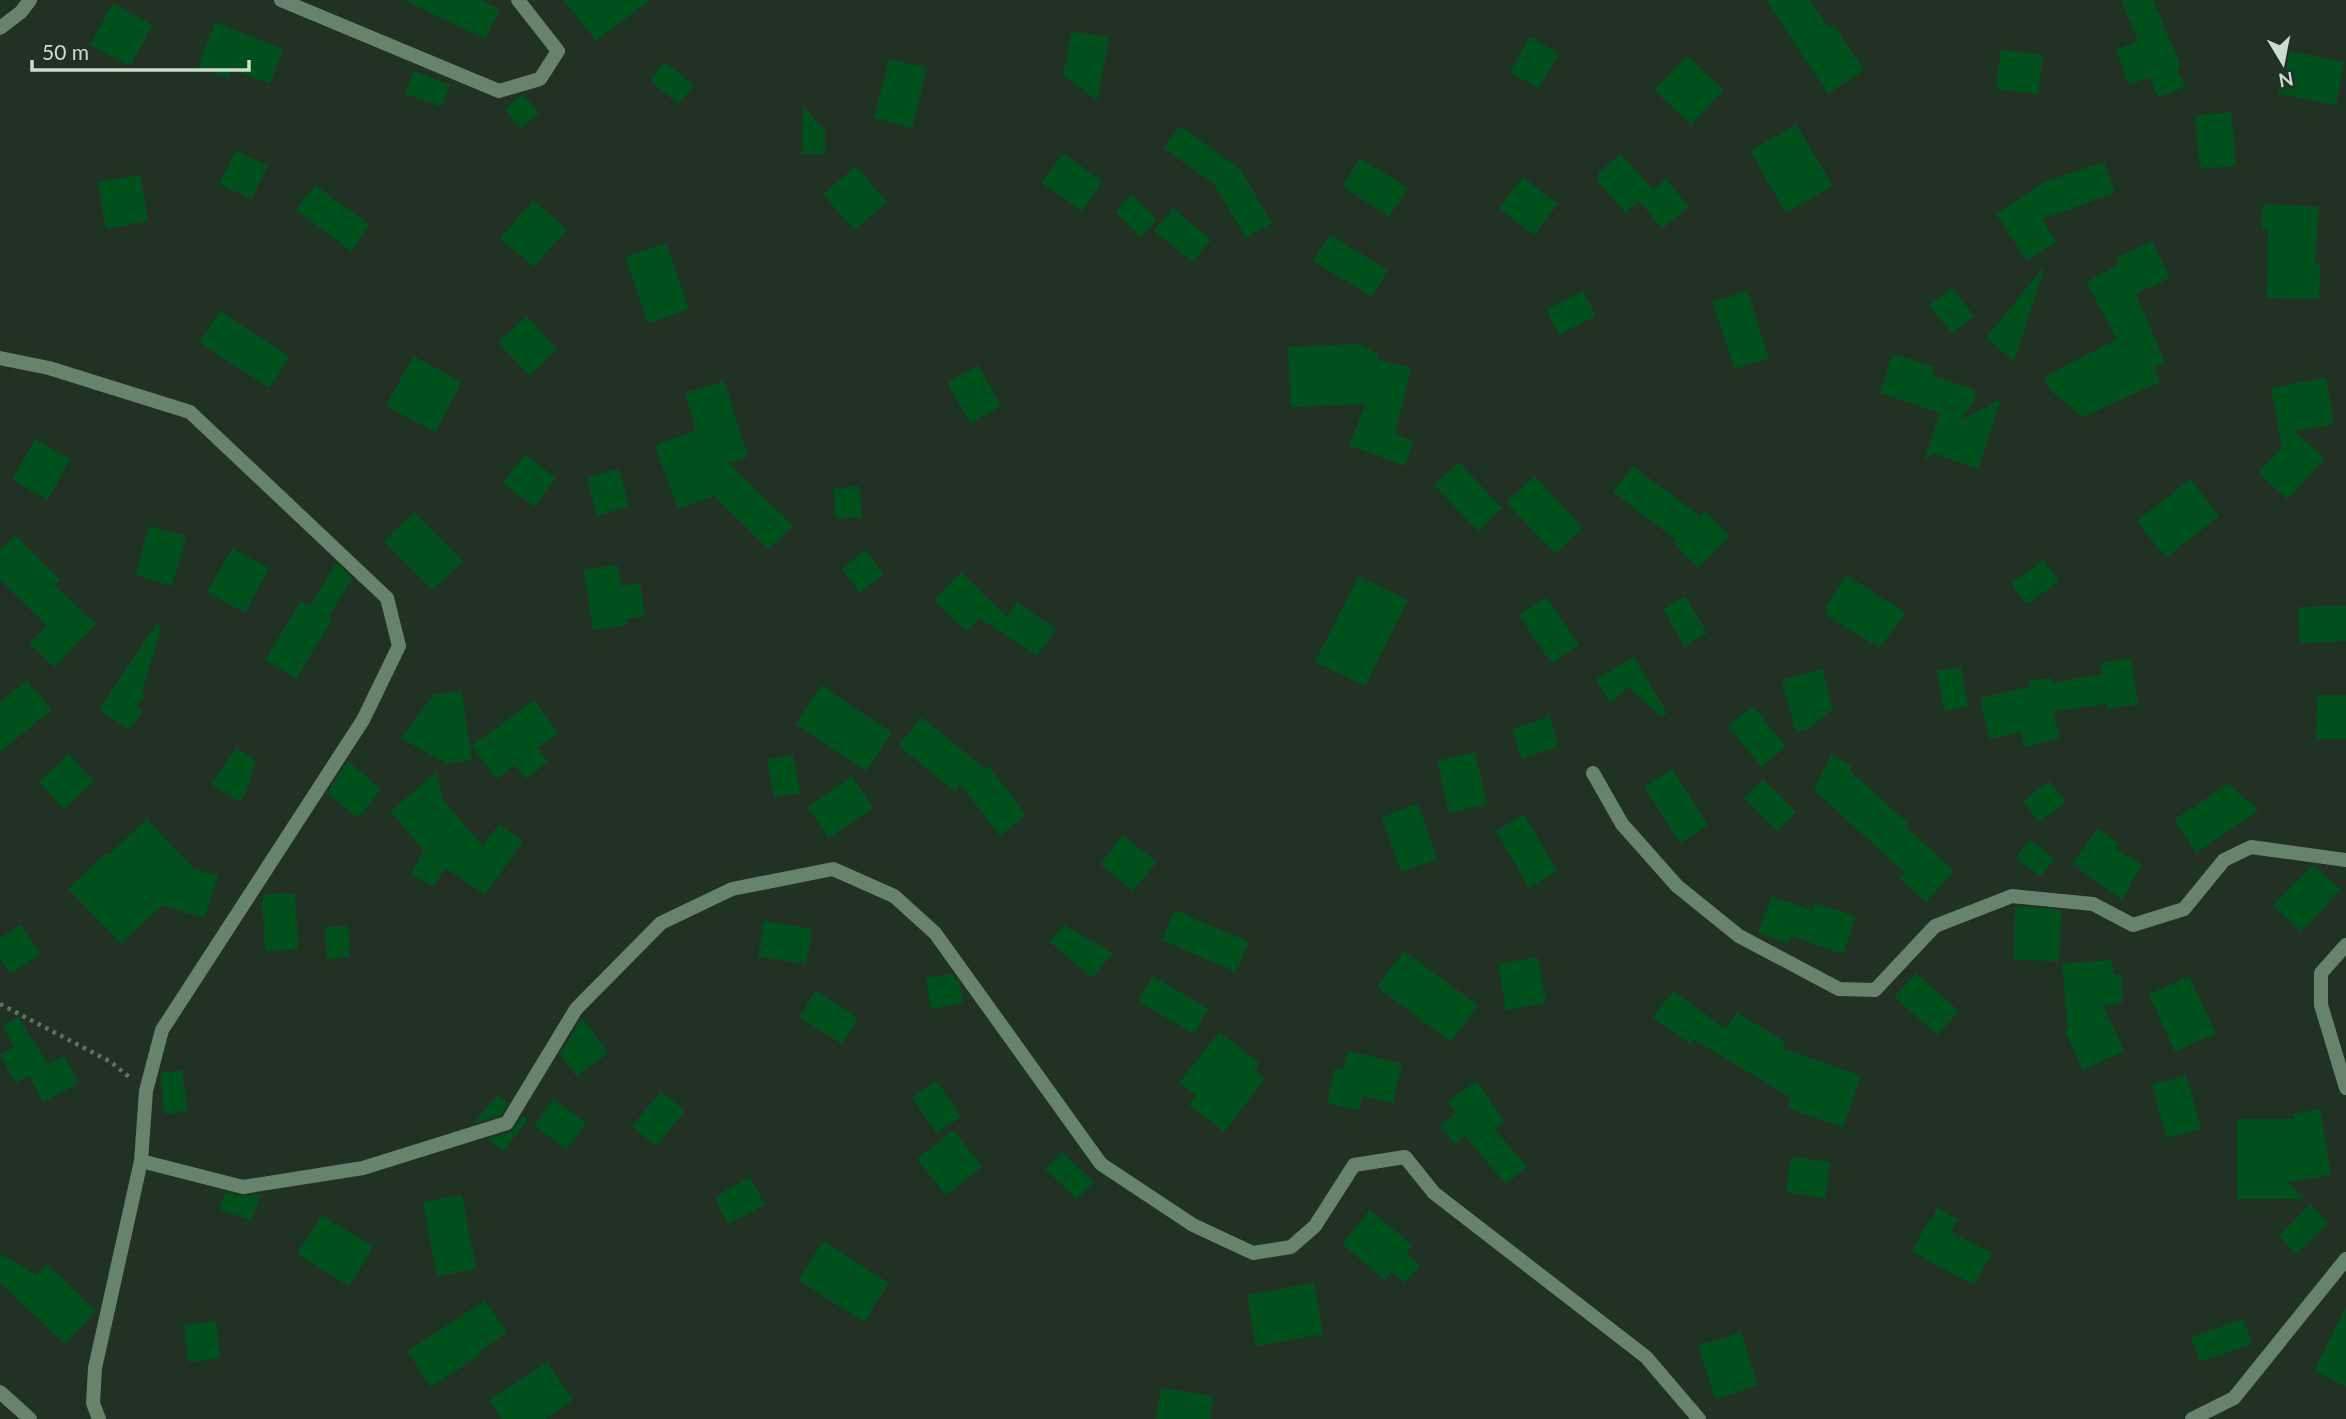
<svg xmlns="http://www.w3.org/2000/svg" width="2346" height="1419" font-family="Lato,sans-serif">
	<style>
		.building { fill: #00501e }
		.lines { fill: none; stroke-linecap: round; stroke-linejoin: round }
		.path { stroke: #627164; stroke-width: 4.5; stroke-dasharray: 3.5 5; stroke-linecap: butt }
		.street { stroke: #67836b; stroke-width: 14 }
	</style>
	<rect width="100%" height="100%" fill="#213224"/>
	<!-- building -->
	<path class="building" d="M 404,0 L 480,0 L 500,9 L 485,39 Z
		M 564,0 L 650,0 L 596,41 Z
		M 1766,0 L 1809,0 L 1829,28 L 1834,25 L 1864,70 L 1828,94 Z
		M 2121,0 L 2153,0 L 2181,66 L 2177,68 L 2185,87 L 2158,97 L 2150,77 L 2129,85 L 2116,50 L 2138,41 Z
		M 113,3 L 153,25 L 130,66 L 90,45 Z
		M 215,22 L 283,49 L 270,84 L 231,69 L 228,78 L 198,67 Z
		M 1072,31 L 1109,38 L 1097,100 L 1063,76 Z
		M 1530,37 L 1559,54 L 1538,88 L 1510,72 Z
		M 2001,50 L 2043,55 L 2038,94 L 1996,89 Z
		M 2287,51 L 2344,62 L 2336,105 L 2278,94 Z
		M 1687,56 L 1724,90 L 1691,125 L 1654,90 Z
		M 889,59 L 927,68 L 912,128 L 874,118 Z
		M 665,62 L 694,85 L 678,104 L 650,81 Z
		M 414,71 L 450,85 L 441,107 L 405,94 Z
		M 523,94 L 539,113 L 521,129 L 505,109 Z
		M 803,105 L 825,131 L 825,154 L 802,154 Z
		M 2231,112 L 2236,166 L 2200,169 L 2195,116 Z
		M 1796,124 L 1833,186 L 1786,213 L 1750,151 Z
		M 1180,126 L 1240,169 L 1272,223 L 1246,238 L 1214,184 L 1163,148 Z
		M 236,150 L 268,166 L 251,199 L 219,184 Z
		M 1063,153 L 1102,181 L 1082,211 L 1042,183 Z
		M 1620,154 L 1653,189 L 1626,213 L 1598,182 L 1598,173 Z
		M 1360,158 L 1408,188 L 1389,217 L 1342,186 Z
		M 2104,162 L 2115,193 L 2042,219 L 2056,242 L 2027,261 L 1996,214 L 2044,182 Z
		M 856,166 L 887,202 L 854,230 L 823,194 Z
		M 140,175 L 148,221 L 106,229 L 98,182 Z
		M 1523,177 L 1558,204 L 1534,235 L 1498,208 Z
		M 1666,179 L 1689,207 L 1662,229 L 1639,201 Z
		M 315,185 L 370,225 L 351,251 L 296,210 Z
		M 1132,195 L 1157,220 L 1141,237 L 1115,212 Z
		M 533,200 L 567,229 L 534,267 L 500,239 Z
		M 2263,204 L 2319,207 L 2315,263 L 2320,263 L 2319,299 L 2267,298 L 2268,230 L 2261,230 Z
		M 1173,208 L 1211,240 L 1192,262 L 1154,231 Z
		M 1330,235 L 1388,270 L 1372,297 L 1313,261 Z
		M 2152,241 L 2170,278 L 2136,294 L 2165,362 L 2154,367 L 2160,382 L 2083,417 L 2050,390 L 2044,377 L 2117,339 L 2086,282 L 2119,264 L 2116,258 Z
		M 666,243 L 689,309 L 648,323 L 625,257 Z
		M 2042,269 L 2044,270 L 2014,361 L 1986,338 Z
		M 1952,288 L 1974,316 L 1952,334 L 1929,305 Z
		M 1747,290 L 1769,358 L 1735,369 L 1712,302 Z
		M 1583,291 L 1596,316 L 1559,335 L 1546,310 Z
		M 220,311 L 290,357 L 269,388 L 199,342 Z
		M 526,316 L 557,349 L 529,376 L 498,342 Z
		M 1358,344 L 1379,354 L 1376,359 L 1411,368 L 1395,434 L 1414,441 L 1404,466 L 1349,445 L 1366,404 L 1291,407 L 1288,347 Z
		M 1893,354 L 1934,367 L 1932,375 L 1975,390 L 1975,401 L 1959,421 L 2001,399 L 1978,469 L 1933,453 L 1924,461 L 1940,413 L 1880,393 Z
		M 413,356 L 462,382 L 435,432 L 386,406 Z
		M 978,365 L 1001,406 L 971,424 L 947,383 Z
		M 2326,378 L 2334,424 L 2294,431 L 2325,459 L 2287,499 L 2258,473 L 2282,447 L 2271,388 Z
		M 724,381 L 748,457 L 728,463 L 793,526 L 769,550 L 714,496 L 678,509 L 655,446 L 696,430 L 685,393 Z
		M 35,439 L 70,459 L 48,500 L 12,480 Z
		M 525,455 L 556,478 L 534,507 L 503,483 Z
		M 1459,462 L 1502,508 L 1478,531 L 1434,485 Z
		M 1633,466 L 1700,516 L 1705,511 L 1730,536 L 1698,568 L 1673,543 L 1676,540 L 1613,492 Z
		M 619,469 L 629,506 L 597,516 L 587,478 Z
		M 1534,476 L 1583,528 L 1555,554 L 1506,502 Z
		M 2190,479 L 2219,516 L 2166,558 L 2137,521 Z
		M 859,486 L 862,517 L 836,519 L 833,489 Z
		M 414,512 L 463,561 L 433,590 L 384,541 Z
		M 149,526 L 186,536 L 172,586 L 136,575 Z
		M 15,535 L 60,580 L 55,585 L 96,624 L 54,667 L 29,643 L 47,626 L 0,580 L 0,551 Z
		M 232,548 L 269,568 L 245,613 L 207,592 Z
		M 865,550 L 884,574 L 860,593 L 842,569 Z
		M 2044,560 L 2059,582 L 2026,604 L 2011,583 Z
		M 336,563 L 352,578 L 328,618 L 332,620 L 296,679 L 265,660 L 301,601 L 310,606 Z
		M 618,565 L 621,586 L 640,583 L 645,616 L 627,618 L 628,625 L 593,630 L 584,570 Z
		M 961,572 L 1007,617 L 1017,602 L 1056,629 L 1037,656 L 979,618 L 966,631 L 934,600 Z
		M 1846,575 L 1906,613 L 1879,648 L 1826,615 L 1826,606 Z
		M 1359,576 L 1408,600 L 1365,686 L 1315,662 Z
		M 1685,596 L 1707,633 L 1684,646 L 1663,609 Z
		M 1547,597 L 1579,645 L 1551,663 L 1519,615 Z
		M 2346,606 L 2346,641 L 2299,643 L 2298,607 Z
		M 156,624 L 161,626 L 142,693 L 146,694 L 137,707 L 143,711 L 129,730 L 99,710 Z
		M 1634,657 L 1667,713 L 1661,717 L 1629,687 L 1610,703 L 1596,679 Z
		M 2131,658 L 2138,704 L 2107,709 L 2106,704 L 2053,711 L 2060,738 L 2025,747 L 2021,732 L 1989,739 L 1980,698 L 2030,687 L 2029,680 L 2052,678 L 2052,683 L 2102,674 L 2100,663 Z
		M 1961,667 L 1968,706 L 1944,711 L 1937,671 Z
		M 1822,669 L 1833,709 L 1809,728 L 1796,732 L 1782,680 Z
		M 27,680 L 52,710 L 0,752 L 0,702 Z
		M 821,685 L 892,733 L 866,771 L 795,724 Z
		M 461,691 L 472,759 L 447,764 L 401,738 L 433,695 Z
		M 2317,695 L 2346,695 L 2346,739 L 2316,739 Z
		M 534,700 L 558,733 L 538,748 L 548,762 L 525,779 L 515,765 L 496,779 L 472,746 Z
		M 1753,706 L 1786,747 L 1761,767 L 1728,726 Z
		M 1549,716 L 1559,746 L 1522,759 L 1512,730 Z
		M 922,717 L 985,769 L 989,766 L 1026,815 L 1000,836 L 961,785 L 955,792 L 898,745 Z
		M 236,747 L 256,760 L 246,792 L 239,802 L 211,784 Z
		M 1475,752 L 1487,804 L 1449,813 L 1437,761 Z
		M 69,754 L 94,781 L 64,809 L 39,782 Z
		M 793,755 L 800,793 L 774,797 L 767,760 Z
		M 1831,755 L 1853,766 L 1850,771 L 1909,824 L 1906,827 L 1954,871 L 1926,902 L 1900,879 L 1905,873 L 1814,790 Z
		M 348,761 L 381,789 L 358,818 L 327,793 Z
		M 1672,769 L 1708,825 L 1680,843 L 1644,787 Z
		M 436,772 L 443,800 L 483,846 L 499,824 L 523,841 L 485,895 L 445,868 L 434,887 L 411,874 L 424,850 L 390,812 Z
		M 852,776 L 873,808 L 829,838 L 807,807 Z
		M 1763,779 L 1796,812 L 1777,831 L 1744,798 Z
		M 2049,781 L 2066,802 L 2039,822 L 2023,801 Z
		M 2229,783 L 2259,811 L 2196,853 L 2174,820 Z
		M 1418,804 L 1437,859 L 1401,872 L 1382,817 Z
		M 1524,814 L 1557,871 L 1529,888 L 1496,831 Z
		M 147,819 L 193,868 L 218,876 L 204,918 L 162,905 L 121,944 L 68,889 L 106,853 L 108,855 Z
		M 2098,828 L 2119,844 L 2115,849 L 2142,864 L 2122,900 L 2072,864 Z
		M 1123,835 L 1157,862 L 1133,891 L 1100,864 Z
		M 2030,840 L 2055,859 L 2040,877 L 2016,858 Z
		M 2313,865 L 2341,890 L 2301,932 L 2273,905 Z
		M 295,893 L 298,949 L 265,951 L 262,895 Z
		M 1772,896 L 1812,911 L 1815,903 L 1856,917 L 1843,954 L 1792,936 L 1789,944 L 1758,933 Z
		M 2015,906 L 2061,910 L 2059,961 L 2014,960 Z
		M 1175,910 L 1249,942 L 1236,972 L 1162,940 Z
		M 764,921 L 812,929 L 806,964 L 758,956 Z
		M 21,924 L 41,954 L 10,974 L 0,959 L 0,938 Z
		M 1064,925 L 1113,953 L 1092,978 L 1050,942 Z
		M 348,926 L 350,957 L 327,959 L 325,927 Z
		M 1404,951 L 1478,1005 L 1451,1042 L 1377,987 Z
		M 1538,957 L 1546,1003 L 1506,1010 L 1498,964 Z
		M 2112,960 L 2113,975 L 2121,975 L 2123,1003 L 2103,1005 L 2124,1051 L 2083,1070 L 2065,1031 L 2068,1029 L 2062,964 Z
		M 1916,973 L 1959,1011 L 1938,1035 L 1894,997 Z
		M 952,974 L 959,983 L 963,1003 L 931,1009 L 926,978 Z
		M 1153,976 L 1208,1009 L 1194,1034 L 1138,1001 Z
		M 2189,976 L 2216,1033 L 2175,1052 L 2149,994 Z
		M 816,991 L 858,1018 L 842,1044 L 799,1017 Z
		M 1673,991 L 1726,1029 L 1736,1012 L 1786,1042 L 1782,1048 L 1861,1076 L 1843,1127 L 1787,1108 L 1791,1098 L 1695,1040 L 1691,1044 L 1653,1018 Z
		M 18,1017 L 48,1064 L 64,1056 L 79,1083 L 43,1102 L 29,1075 L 16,1083 L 0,1055 L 14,1047 L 3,1026 Z
		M 582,1018 L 608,1053 L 576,1076 L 560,1054 Z
		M 1219,1032 L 1260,1063 L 1255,1070 L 1265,1078 L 1224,1132 L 1189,1105 L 1196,1096 L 1179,1083 Z
		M 1348,1051 L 1402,1064 L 1393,1103 L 1362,1096 L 1359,1110 L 1327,1103 L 1335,1068 L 1343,1070 Z
		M 182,1070 L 187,1111 L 164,1114 L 161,1073 Z
		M 2186,1075 L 2201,1129 L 2167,1138 L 2152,1085 Z
		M 937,1081 L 961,1117 L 936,1133 L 912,1097 Z
		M 1477,1081 L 1505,1122 L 1494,1129 L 1527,1167 L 1506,1184 L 1465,1136 L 1455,1144 L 1440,1126 L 1456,1113 L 1448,1101 Z
		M 661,1091 L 685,1111 L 656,1146 L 632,1126 Z
		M 497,1095 L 508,1103 L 501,1115 L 473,1124 Z
		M 553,1099 L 586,1122 L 567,1149 L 534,1126 Z
		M 2320,1109 L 2331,1175 L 2288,1182 L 2304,1199 L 2237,1199 L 2237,1119 L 2293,1119 L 2293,1114 Z
		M 523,1116 L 528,1120 L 503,1151 L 487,1139 L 511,1132 Z
		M 954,1130 L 982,1167 L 946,1195 L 917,1159 Z
		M 1062,1152 L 1094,1182 L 1077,1199 L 1045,1169 Z
		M 1791,1157 L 1830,1162 L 1825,1198 L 1786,1192 Z
		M 750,1177 L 765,1205 L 728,1224 L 714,1197 Z
		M 225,1192 L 241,1196 L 261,1194 L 251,1221 L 219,1209 Z
		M 462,1195 L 476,1269 L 437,1276 L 423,1202 Z
		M 2310,1204 L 2328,1223 L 2297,1254 L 2279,1236 Z
		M 1937,1208 L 1958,1219 L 1951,1232 L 1992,1253 L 1974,1285 L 1912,1252 L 1930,1218 L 1932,1219 Z
		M 1370,1210 L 1413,1245 L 1406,1254 L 1420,1265 L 1405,1283 L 1392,1272 L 1385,1280 L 1342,1244 Z
		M 322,1215 L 373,1247 L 349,1286 L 297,1254 Z
		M 823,1241 L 889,1283 L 864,1322 L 798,1280 Z
		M 0,1254 L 37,1275 L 47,1264 L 96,1311 L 65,1344 L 0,1283 Z
		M 1314,1283 L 1323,1334 L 1256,1346 L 1247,1295 Z
		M 485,1301 L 507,1332 L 479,1352 L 480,1355 L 431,1387 L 407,1351 Z
		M 2346,1307 L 2346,1387 L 2314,1370 Z
		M 2243,1319 L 2252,1344 L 2200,1362 L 2191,1337 Z
		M 216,1321 L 220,1358 L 188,1362 L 184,1325 Z
		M 1741,1332 L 1758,1385 L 1715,1399 L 1698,1346 Z
		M 547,1362 L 573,1400 L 545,1419 L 502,1419 L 489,1400 Z
		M 1161,1388 L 1213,1396 L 1210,1419 L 1156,1419 Z"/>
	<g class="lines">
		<!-- path -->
		<path class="path" d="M 0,1004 L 111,1062 L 129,1077"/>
		<!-- street -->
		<path class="street" d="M 281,0 L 499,91 L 540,79 L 558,51 L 518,0
			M 0,28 L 21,12 L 30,0
			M 0,358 L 49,368 L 190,412 L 387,598 L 399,646 L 363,720 L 162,1030 L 146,1091 L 141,1161 L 95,1368 L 93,1403 L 99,1419
			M 1593,773 L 1622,824 L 1677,886 L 1739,936 L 1839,989 L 1875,990 L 1935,926 L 2012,896 L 2093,904 L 2133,925 L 2184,909 L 2224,860 L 2251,847 L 2346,860
			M 2346,945 L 2321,973 L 2321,1005 L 2346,1088
			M 141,1161 L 243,1187 L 363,1168 L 507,1123 L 576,1009 L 661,923 L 732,889 L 833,869 L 894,896 L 935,933 L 1101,1164 L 1193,1225 L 1253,1253 L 1291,1247 L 1315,1226 L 1354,1165 L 1405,1157 L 1434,1193 L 1646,1357 L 1699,1419
			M 0,1392 L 30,1419
			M 2192,1419 L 2234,1398 L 2346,1259"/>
	</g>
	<!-- north arrow -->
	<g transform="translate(2283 63) rotate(170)" stroke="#213224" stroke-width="5" paint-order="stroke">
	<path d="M0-5L12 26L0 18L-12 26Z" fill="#cfdad0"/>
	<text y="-10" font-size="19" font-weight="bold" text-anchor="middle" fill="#cfdad0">N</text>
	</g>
	<!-- scale -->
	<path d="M32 60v10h217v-10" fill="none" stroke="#cfdad0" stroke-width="3.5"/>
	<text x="42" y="60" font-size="21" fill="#cfdad0" stroke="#213224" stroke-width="5" paint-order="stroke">50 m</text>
</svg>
